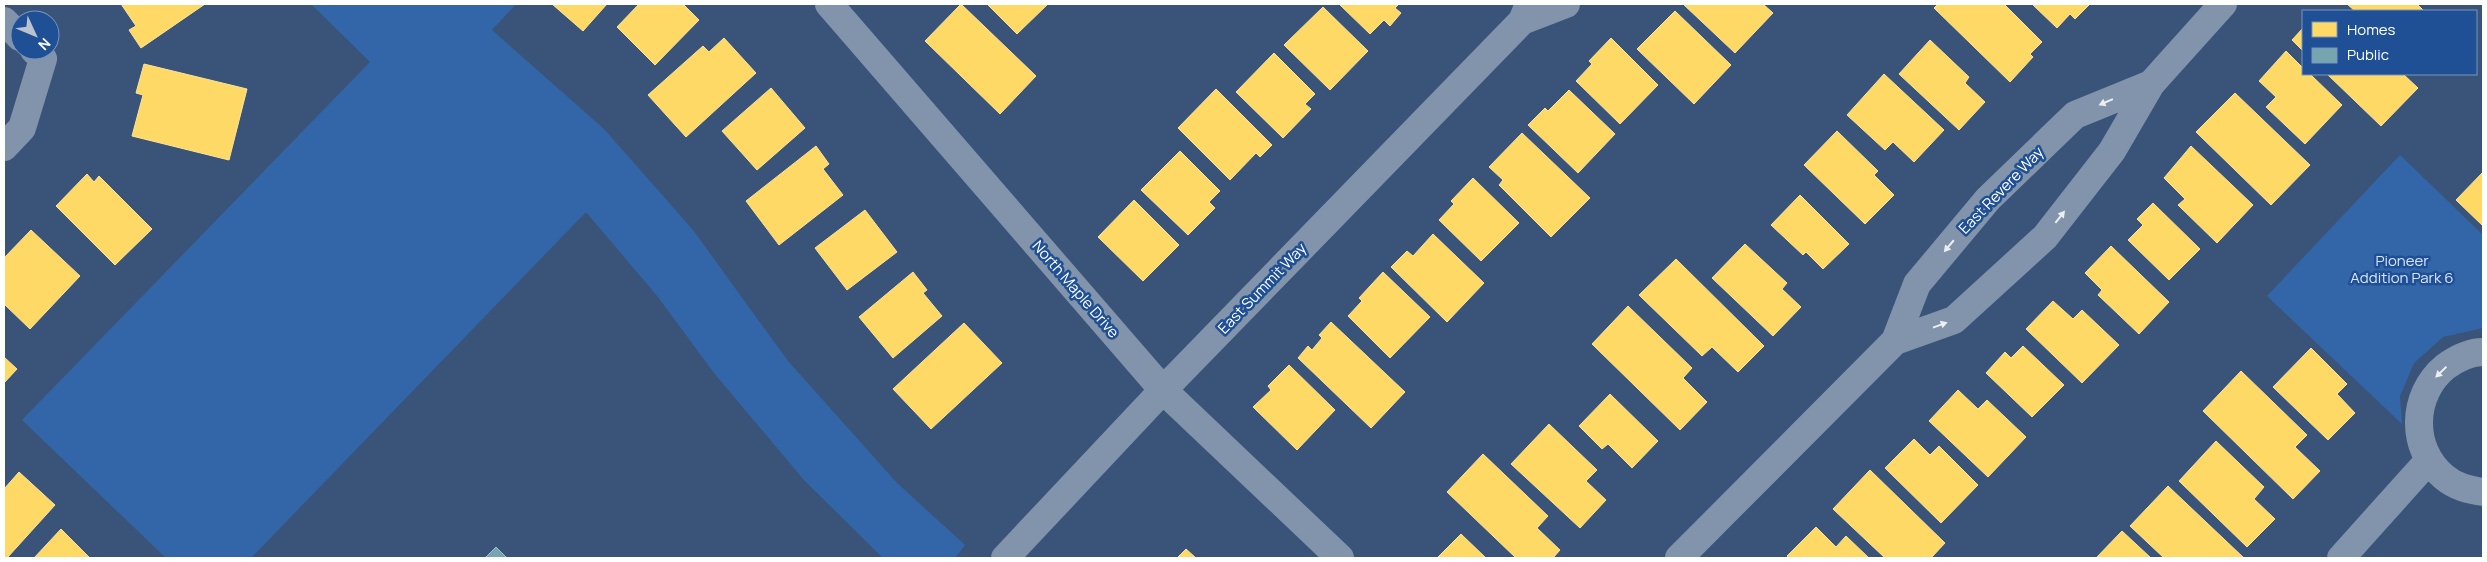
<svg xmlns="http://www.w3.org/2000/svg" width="2487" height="562" font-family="Manrope,sans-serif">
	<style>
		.green { fill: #3366a9 }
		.homes { fill: #ffd966; stroke: #ffe494 }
		.public { fill: #76a5af; stroke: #9fc0c7 }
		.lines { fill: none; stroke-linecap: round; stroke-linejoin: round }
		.minor { stroke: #8294ab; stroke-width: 28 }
		.oneway { fill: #eceff2 }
		.labels { text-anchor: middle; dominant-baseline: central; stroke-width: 5; stroke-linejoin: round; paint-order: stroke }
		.street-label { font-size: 15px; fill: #fff; stroke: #1f4f94 }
		.park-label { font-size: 15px; fill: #d7e6fa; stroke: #1f4f94 }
	</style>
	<rect width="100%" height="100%" fill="#3a5479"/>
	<!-- green -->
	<path class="green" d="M 311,4 L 516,4 L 492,30 L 604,129 L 693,230 L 788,361 L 897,483 L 965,545 L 955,558 L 883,558 L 804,480 L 714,373 L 658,297 L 586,212 L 251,558 L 166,558 L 22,420 L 370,62 Z
		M 2400,155 L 2483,235 L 2483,328 L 2443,337 L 2414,363 L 2400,396 L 2402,424 L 2267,296 Z"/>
	<!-- homes -->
	<path class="homes" d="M 121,4 L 205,4 L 141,48 L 129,30 L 136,26 Z
		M 552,4 L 607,4 L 583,31 Z
		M 639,4 L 683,4 L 699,20 L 655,65 L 617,27 Z
		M 961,4 L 1036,76 L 1000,114 L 925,41 Z
		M 987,4 L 1048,4 L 1017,34 Z
		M 1339,4 L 1399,4 L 1395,8 L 1401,13 L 1390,26 L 1384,20 L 1370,34 Z
		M 1683,4 L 1763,4 L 1773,13 L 1735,53 Z
		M 1938,4 L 2004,4 L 2042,42 L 2030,54 L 2033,57 L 2010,82 L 1934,8 Z
		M 2032,4 L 2090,4 L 2075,19 L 2070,14 L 2057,28 Z
		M 2347,4 L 2417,4 L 2424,11 L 2355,11 Z
		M 1323,7 L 1368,51 L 1330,90 L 1284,45 Z
		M 1675,11 L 1731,65 L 1694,104 L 1637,49 Z
		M 2303,28 L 2303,51 L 2292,40 Z
		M 724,38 L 756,73 L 686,137 L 648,95 L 703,46 L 709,52 Z
		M 1611,38 L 1658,85 L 1620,124 L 1576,81 L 1592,64 L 1589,61 Z
		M 1930,40 L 1969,77 L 1965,83 L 1985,102 L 1959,130 L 1899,74 Z
		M 2286,51 L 2303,68 L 2303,74 L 2310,74 L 2342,105 L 2305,144 L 2266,107 L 2276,97 L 2259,81 Z
		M 1274,53 L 1315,94 L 1305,104 L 1311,109 L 1283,138 L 1236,92 Z
		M 144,64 L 247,89 L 229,160 L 132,136 L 143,95 L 136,93 Z
		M 1884,74 L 1944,130 L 1914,162 L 1893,142 L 1885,150 L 1847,115 Z
		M 2327,74 L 2403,74 L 2418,88 L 2381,126 Z
		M 771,88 L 805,128 L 757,170 L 722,131 Z
		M 1216,89 L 1272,145 L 1260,157 L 1256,153 L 1230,180 L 1178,128 Z
		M 1569,90 L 1615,134 L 1578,173 L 1528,125 L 1545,108 L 1548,111 Z
		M 2235,93 L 2310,165 L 2271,205 L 2196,132 Z
		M 1837,131 L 1878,171 L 1874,175 L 1894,195 L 1865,224 L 1804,165 Z
		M 1522,133 L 1590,198 L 1551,237 L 1499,185 L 1503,180 L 1489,167 Z
		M 816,146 L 829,164 L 823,169 L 843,195 L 779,245 L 746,201 Z
		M 2191,146 L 2253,205 L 2217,243 L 2178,205 L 2185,199 L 2164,178 Z
		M 1180,151 L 1220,191 L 1209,202 L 1215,208 L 1188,235 L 1141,190 Z
		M 2483,172 L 2483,226 L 2456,200 Z
		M 87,174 L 94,182 L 99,176 L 152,229 L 115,265 L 56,206 Z
		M 1473,178 L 1519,223 L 1481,261 L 1439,220 L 1454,204 L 1451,201 Z
		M 1800,195 L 1849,244 L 1823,269 L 1806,252 L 1803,255 L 1771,225 Z
		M 1134,200 L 1179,245 L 1143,281 L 1098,237 Z
		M 2153,203 L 2200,249 L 2169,280 L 2128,240 L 2143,225 L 2137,219 Z
		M 865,210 L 897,252 L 847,290 L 815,248 Z
		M 31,230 L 80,276 L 30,329 L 4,304 L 4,258 Z
		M 1433,234 L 1484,283 L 1447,322 L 1391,267 L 1407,251 L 1413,256 Z
		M 1745,244 L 1787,283 L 1782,289 L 1801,307 L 1773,336 L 1712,278 Z
		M 2111,246 L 2169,302 L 2139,334 L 2098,295 L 2102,290 L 2085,273 Z
		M 1676,259 L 1764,346 L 1738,372 L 1712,347 L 1702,356 L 1639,295 Z
		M 913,272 L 927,290 L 923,293 L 942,316 L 893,358 L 859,317 Z
		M 1383,272 L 1430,317 L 1390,358 L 1348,316 L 1362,301 L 1359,298 Z
		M 2053,301 L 2073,319 L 2082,310 L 2119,345 L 2082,383 L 2026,329 Z
		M 1628,306 L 1692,368 L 1683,378 L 1707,402 L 1680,430 L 1592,344 Z
		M 1331,322 L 1405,392 L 1371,428 L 1298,358 L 1308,346 L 1312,350 L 1322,338 L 1319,335 Z
		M 964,323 L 1002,363 L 931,429 L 893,389 Z
		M 2023,346 L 2064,385 L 2032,417 L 1986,373 L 2005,352 L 2011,358 Z
		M 2311,348 L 2347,384 L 2337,394 L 2355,413 L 2328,440 L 2273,387 Z
		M 4,357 L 17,369 L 4,383 Z
		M 1289,365 L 1335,410 L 1297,450 L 1253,407 L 1271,390 L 1268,386 Z
		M 2241,371 L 2307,435 L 2295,447 L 2320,471 L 2293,499 L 2203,411 Z
		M 1958,390 L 1978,409 L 1987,400 L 2026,437 L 1988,477 L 1929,421 Z
		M 1610,394 L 1658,441 L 1632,468 L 1608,444 L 1602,449 L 1579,426 Z
		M 1549,424 L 1597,470 L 1586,481 L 1606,500 L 1580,528 L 1511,464 Z
		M 1914,439 L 1930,455 L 1939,446 L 1978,485 L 1941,523 L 1885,468 Z
		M 2216,441 L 2264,487 L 2254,499 L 2275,519 L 2247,547 L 2179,481 Z
		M 1483,454 L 1548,516 L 1537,528 L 1560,550 L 1553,558 L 1516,558 L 1447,492 Z
		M 1870,470 L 1945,543 L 1931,558 L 1885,558 L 1833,509 Z
		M 19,472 L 55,505 L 7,558 L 4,558 L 4,489 Z
		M 2168,486 L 2244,558 L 2164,558 L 2130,526 Z
		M 1816,527 L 1836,547 L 1846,536 L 1869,558 L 1789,558 L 1787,556 Z
		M 61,529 L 90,558 L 34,558 Z
		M 2122,531 L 2151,558 L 2096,558 Z
		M 1461,534 L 1486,558 L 1437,558 Z
		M 1186,549 L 1196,558 L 1177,558 Z"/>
	<!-- public -->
	<path class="public" d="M 496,547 L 507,558 L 485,558 Z"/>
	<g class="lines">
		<!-- minor -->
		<path class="minor" d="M 829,4 L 1163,390 L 1340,558
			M 4,21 L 20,37
			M 1522,21 L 1566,4
			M 4,147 L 22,128 L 43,59 L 34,50
			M 1895,341 L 1954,320 L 2045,237 L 2112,151 L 2151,84 L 2223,4
			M 2483,352 C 2469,352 2456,359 2445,367 C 2411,395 2410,449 2444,477 C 2456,487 2469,490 2483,492
			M 1005,558 L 1163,390 L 1522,21 L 1529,4
			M 1679,558 L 1895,341 L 1917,284 L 1988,199 L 2075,115 L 2151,84
			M 2341,558 L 2429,460"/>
	</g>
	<!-- one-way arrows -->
	<defs><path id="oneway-solid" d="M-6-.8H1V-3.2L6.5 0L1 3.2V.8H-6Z" transform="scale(1.25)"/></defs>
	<g class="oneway">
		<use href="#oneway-solid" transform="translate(2106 102) rotate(157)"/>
		<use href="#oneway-solid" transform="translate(2060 217) rotate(-52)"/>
		<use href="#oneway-solid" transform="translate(1949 246) rotate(130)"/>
		<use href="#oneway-solid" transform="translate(1940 325) rotate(-20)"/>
		<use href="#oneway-solid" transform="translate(2441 372) rotate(136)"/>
	</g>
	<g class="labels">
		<!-- street labels -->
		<g class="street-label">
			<text transform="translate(2001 190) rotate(-46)">East Revere Way</text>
			<text transform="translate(1262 288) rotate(-46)">East Summit Way</text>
			<text transform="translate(1076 289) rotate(49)">North Maple Drive</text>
		</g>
		<!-- park labels -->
		<g class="park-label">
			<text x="2402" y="260">Pioneer<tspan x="2402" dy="17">Addition Park 6</tspan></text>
		</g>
	</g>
	<!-- border -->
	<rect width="2487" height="562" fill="none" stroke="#ffffff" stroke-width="10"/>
	<!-- legend -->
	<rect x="2302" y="10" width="175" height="65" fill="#1f4f94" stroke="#7995bf"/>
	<rect x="2312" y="22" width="25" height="15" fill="#ffd966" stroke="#7995bf"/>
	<text x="2347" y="35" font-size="15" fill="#ffffff">Homes</text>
	<rect x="2312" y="48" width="25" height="15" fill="#76a5af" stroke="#7995bf"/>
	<text x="2347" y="60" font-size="15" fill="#ffffff">Public</text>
	<!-- north arrow -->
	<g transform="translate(35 35) rotate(134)"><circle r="24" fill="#1f4f94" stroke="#7995bf"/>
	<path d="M0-4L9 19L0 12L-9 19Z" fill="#bac3d0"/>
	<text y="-8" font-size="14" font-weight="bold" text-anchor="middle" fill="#ffffff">N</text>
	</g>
</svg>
